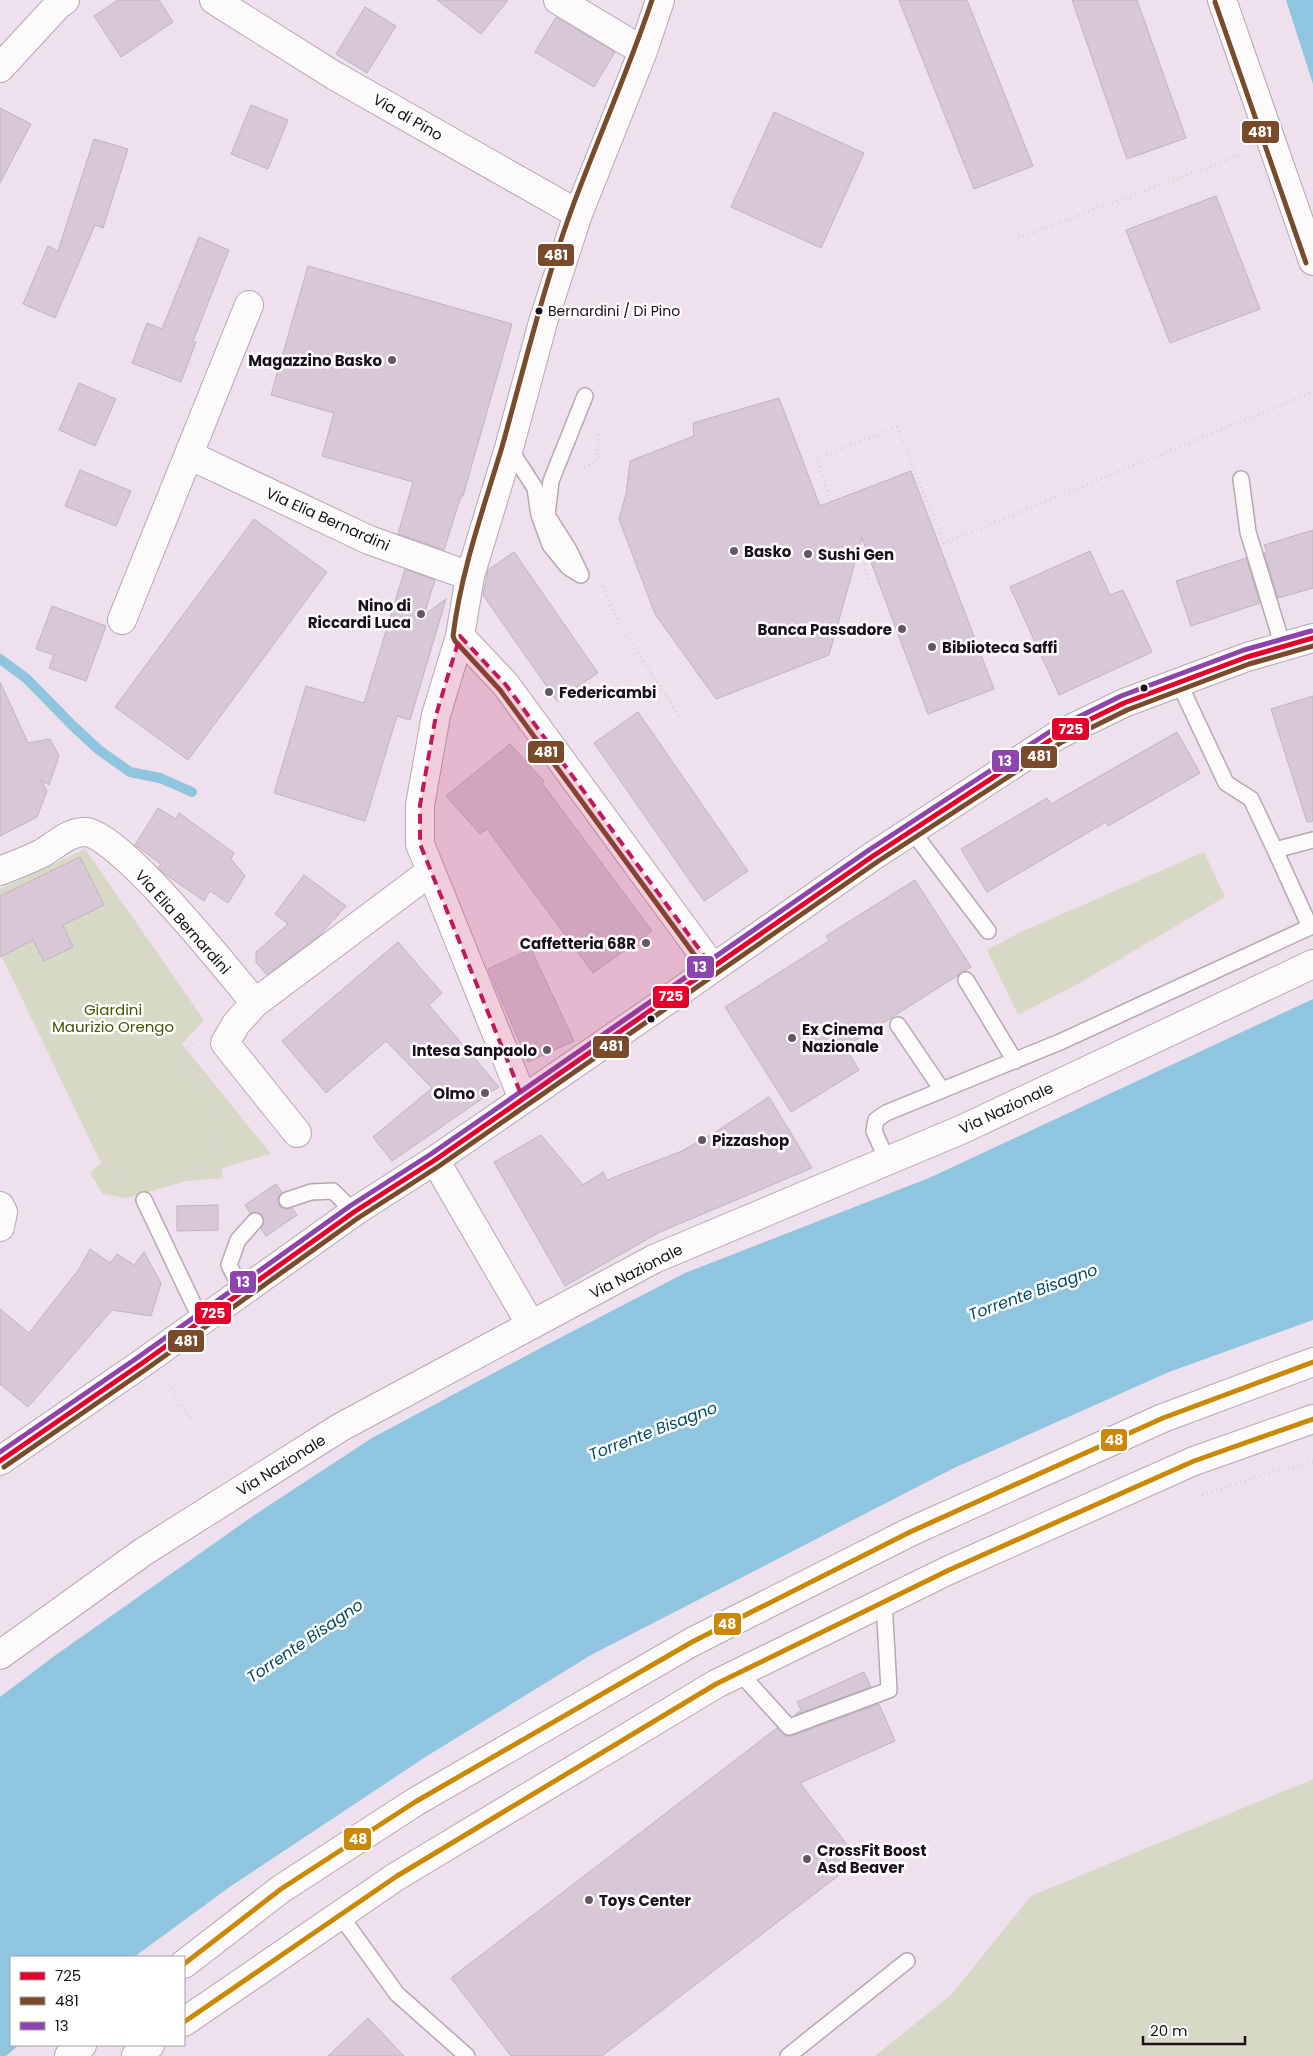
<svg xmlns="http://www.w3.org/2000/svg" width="1313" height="2056" font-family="Poppins,sans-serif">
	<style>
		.green { fill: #d8d8c6 }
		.water { fill: #8fc5df }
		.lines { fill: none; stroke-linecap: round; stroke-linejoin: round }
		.stream { stroke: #8fc5df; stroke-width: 10 }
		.building { fill: #d8c7d6; stroke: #bfb4be }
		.lane-casing { stroke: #b4a8b2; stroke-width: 18 }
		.street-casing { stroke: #b4a8b2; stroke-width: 30 }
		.secondary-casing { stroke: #b4a8b2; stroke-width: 30 }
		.primary-casing { stroke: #b4a8b2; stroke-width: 30 }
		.path { stroke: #d6d2d6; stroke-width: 3; stroke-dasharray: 1 4; stroke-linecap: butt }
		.lane { stroke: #fdfafc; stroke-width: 15 }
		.street { stroke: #fdfafc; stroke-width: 28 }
		.secondary { stroke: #fdfafc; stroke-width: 28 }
		.primary { stroke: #fdfafc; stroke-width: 28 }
		.bus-1-casing { stroke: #fff; stroke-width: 9 }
		.bus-2-casing { stroke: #fff; stroke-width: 9 }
		.bus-3-casing { stroke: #fff; stroke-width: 9 }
		.bus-4-casing { stroke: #fff; stroke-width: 9 }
		.bus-1 { stroke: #e4002b; stroke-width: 5 }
		.bus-2 { stroke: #7a4b2a; stroke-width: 5 }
		.bus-3 { stroke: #8e44ad; stroke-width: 5 }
		.bus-4 { stroke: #cb8805; stroke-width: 5 }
		.marked { fill: #c2185b; fill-opacity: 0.2; stroke: #c2185b; stroke-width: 4; stroke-dasharray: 10 6; stroke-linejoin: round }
		.bus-dot { fill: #191019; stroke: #fff; stroke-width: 2 }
		.poi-dot { fill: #645963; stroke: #fff; stroke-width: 2 }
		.labels { text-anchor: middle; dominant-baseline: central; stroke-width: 5; stroke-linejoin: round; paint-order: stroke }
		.bus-label { font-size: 14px; fill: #191019; stroke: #fff; text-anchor: start }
		.street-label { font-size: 15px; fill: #191019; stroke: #fff }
		.poi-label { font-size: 15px; font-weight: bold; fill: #191019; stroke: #fff; text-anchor: start }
		.park-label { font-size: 15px; fill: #455200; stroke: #fff }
		.water-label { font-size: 16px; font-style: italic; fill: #004b61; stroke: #fff }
		.line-badge { stroke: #fff; stroke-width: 2 }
		.badge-label { font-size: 14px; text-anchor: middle; font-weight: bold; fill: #fff }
	</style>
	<rect width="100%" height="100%" fill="#efe0ed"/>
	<!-- green -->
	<path class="green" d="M 85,849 L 204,1020 L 182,1044 L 271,1154 L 222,1168 L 223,1178 L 187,1181 L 126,1198 L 103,1194 L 90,1173 L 101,1163 L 0,953 L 0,889 Z
		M 1204,852 L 1225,897 L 1083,981 L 1018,1015 L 987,950 L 1021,932 Z
		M 1313,1779 L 1313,2056 L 875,2056 L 951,1995 L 1031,1896 Z"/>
	<!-- water -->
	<path class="water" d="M 1286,0 L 1313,0 L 1313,84 Z
		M 1313,999 L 1313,1320 L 1169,1372 L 954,1468 L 591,1655 L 427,1756 L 231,1886 L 134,1957 L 11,1957 L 11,2045 L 19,2045 L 6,2056 L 0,2056 L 0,1697 L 53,1657 L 253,1516 L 372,1438 L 550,1343 L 685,1273 L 929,1178 Z"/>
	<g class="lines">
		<!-- stream -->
		<path class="stream" d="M 0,659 L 26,678 L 72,725 L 99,750 L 130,772 L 160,778 L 192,792"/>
	</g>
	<!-- building -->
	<path class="building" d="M 118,0 L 159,0 L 173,22 L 121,57 L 94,16 Z
		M 437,0 L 508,0 L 481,34 Z
		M 899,0 L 967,0 L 1033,166 L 974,189 Z
		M 1072,0 L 1137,0 L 1186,138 L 1127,159 Z
		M 365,7 L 396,26 L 367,73 L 336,54 Z
		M 556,17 L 615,52 L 594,87 L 535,52 Z
		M 251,105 L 288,120 L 268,169 L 231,154 Z
		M 0,108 L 31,124 L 0,183 Z
		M 774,112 L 864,153 L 821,248 L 731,207 Z
		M 94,139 L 128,149 L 103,228 L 95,225 L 55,318 L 23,304 L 48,246 L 58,251 Z
		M 1216,196 L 1260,309 L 1170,343 L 1126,230 Z
		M 199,237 L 229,250 L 193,341 L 196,342 L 181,382 L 132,363 L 147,323 L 162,329 Z
		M 308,266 L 512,324 L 463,496 L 461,496 L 444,550 L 398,534 L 413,482 L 322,456 L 334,413 L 271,395 Z
		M 79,383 L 116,399 L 95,446 L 59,430 Z
		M 779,398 L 820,506 L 911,471 L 994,689 L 928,714 L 862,538 L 829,655 L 716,699 L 655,614 L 619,519 L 626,494 L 630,461 L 694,436 L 693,423 Z
		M 80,470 L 131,491 L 116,526 L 65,506 Z
		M 254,519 L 327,572 L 188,760 L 115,707 Z
		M 1313,530 L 1313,588 L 1278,598 L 1264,553 L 1267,552 L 1264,545 Z
		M 1090,551 L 1110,595 L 1123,590 L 1152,652 L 1059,695 L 1010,587 Z
		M 514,552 L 598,673 L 557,701 L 483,595 L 488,570 Z
		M 1246,558 L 1260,603 L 1191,626 L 1176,581 Z
		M 405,569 L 435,580 L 424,615 L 446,599 L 410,720 L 397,716 L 365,821 L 274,793 L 306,686 L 364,703 Z
		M 52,606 L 106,626 L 86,681 L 49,668 L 54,655 L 36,649 Z
		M 0,682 L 28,743 L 50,739 L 59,756 L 49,785 L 41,780 L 47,791 L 37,817 L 0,836 Z
		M 1313,696 L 1313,821 L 1307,822 L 1271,709 Z
		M 638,712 L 748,871 L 704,901 L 594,743 Z
		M 1177,732 L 1200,773 L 1108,826 L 1106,822 L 987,892 L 961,849 L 1047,798 L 1051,804 Z
		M 510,744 L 544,781 L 542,783 L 652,931 L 593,973 L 487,829 L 480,834 L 446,796 Z
		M 158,808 L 176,819 L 179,813 L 234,853 L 231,859 L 245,876 L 228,903 L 210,891 L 204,901 L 162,872 L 158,868 L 161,864 L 135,845 Z
		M 80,857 L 104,905 L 63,925 L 73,947 L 44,961 L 33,940 L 0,957 L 0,896 Z
		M 304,875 L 346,906 L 319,936 L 267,975 L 256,962 L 256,952 L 288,924 L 275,914 Z
		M 915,880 L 971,967 L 845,1047 L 859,1070 L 791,1112 L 725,1007 L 829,941 L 826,936 Z
		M 398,942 L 442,993 L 429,1005 L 499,1087 L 392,1161 L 373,1137 L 432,1088 L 386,1041 L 326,1093 L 282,1041 Z
		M 531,949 L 574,1041 L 528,1062 L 488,969 Z
		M 769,1097 L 812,1168 L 660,1232 L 565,1286 L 494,1162 L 541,1135 L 583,1185 L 603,1172 L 607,1180 L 682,1151 L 717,1131 Z
		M 276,1184 L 282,1192 L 278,1199 L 280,1207 L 286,1209 L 292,1208 L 297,1215 L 266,1236 L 261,1229 L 264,1222 L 262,1214 L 256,1212 L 250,1213 L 245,1205 Z
		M 218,1205 L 218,1230 L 177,1231 L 177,1206 Z
		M 90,1249 L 110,1263 L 117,1254 L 134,1265 L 144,1252 L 161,1283 L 151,1316 L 112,1310 L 28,1407 L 0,1384 L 0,1309 L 29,1333 L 79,1269 Z
		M 864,1672 L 871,1687 L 795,1715 L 801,1710 L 797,1702 Z
		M 879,1704 L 895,1741 L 800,1783 L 859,1860 L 602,2056 L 511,2056 L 451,1978 L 777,1728 L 786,1736 L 792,1736 Z
		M 368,2018 L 404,2056 L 328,2056 Z"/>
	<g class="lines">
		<defs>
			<path id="lane" d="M 509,448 L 535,488 L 539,515 L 550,545 L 568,567 L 581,575 L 569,550 L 547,515 L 551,481 L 585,396
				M 1241,479 L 1248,532 L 1283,647
				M 1179,683 L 1226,783 L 1251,799 L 1275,850 L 1313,840
				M 912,831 L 988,931
				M 966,980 L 1015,1061
				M 898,1025 L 942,1090
				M 887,1160 L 874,1131 L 876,1120 L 886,1113 L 1060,1042 L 1310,927 L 1275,850
				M 144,1200 L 201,1320
				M 287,1200 L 311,1192 L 333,1191 L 354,1212
				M 242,1291 L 229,1265 L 238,1240 L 255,1221
				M 739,1672 L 789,1727 L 889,1690 L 884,1601
				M 340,1915 L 397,1994 L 467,2056
				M 788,2056 L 907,1961"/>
			<path id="street" d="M 214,0 L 335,76 L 578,214
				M 558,0 L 643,51
				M 1222,0 L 1313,261
				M 0,68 L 58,5 L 65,0
				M 189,455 L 369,540 L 470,576
				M 122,620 L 249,305
				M 460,636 L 506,685 L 713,968
				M 0,871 C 14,865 29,860 42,853 C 55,846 69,831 86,832 C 121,836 229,971 255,1003
				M 523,1099 L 420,844 L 420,805 L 436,715 L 460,636 L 470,576 L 509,448 L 543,322 L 578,214 L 643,51 L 660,0
				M 297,1133 L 225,1043 L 236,1024 L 255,1003 L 430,872
				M 435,1160 L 531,1325
				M 0,1206 L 3,1212 L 0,1227"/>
			<path id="secondary" d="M 0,1461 L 141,1364 L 354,1212 L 435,1160 L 669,999 L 873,856 L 1058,735 L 1124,703 L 1247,657 L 1313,638
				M 0,1655 L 143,1552 L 341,1427 L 654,1259 L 963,1129 L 1313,964"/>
			<path id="primary" d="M 184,1964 L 281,1889 L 415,1802 L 692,1642 L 910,1532 L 1163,1418 L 1313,1362
				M 184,2022 L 397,1876 L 716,1684 L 949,1570 L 1194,1461 L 1313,1419
				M 69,2056 L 82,2045
				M 136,2056 L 150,2045"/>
		</defs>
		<!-- lane casing -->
		<use href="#lane" class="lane-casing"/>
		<!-- street casing -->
		<use href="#street" class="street-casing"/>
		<!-- secondary casing -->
		<use href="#secondary" class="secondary-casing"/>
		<!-- primary casing -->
		<use href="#primary" class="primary-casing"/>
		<!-- path -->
		<path class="path" d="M 1018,238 L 1243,154
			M 584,467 L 596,462 L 599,434
			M 851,553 L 847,554 L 817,458 L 897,427 L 944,543 L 1313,392
			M 851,553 L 847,544 L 856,540 L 869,580
			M 603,586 L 619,624 L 684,723
			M 92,1095 L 77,1110 C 88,1133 102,1173 128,1180
			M 161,1184 C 174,1181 187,1178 197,1170 C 218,1155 222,1118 209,1097 C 200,1083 186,1073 177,1059 L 195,1041
			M 168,1384 L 191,1419
			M 1202,1495 L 1271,1472 L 1313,1462"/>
		<!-- lane -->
		<use href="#lane" class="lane"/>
		<!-- street -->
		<use href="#street" class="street"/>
		<!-- secondary -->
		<use href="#secondary" class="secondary"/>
		<!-- primary -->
		<use href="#primary" class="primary"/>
		<defs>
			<path id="bus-1" d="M 0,1461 L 141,1364 L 354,1212 L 435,1160 L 873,856 L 1058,735 L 1124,703 L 1247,657 L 1313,638"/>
			<path id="bus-2" d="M 652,0 C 628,72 597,140 571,211 C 543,288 524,368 502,447 C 483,510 461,571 453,636 L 455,641 L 500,690 L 707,972
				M 1215,2 L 1306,263
				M 4,1467 L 145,1370 L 358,1218 L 439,1166 L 877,862 L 1062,742 L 1127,710 L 1249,664 L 1313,646"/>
			<path id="bus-3" d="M 0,1452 L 137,1358 L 350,1206 L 431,1154 L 869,850 L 1054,729 L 1121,696 L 1244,650 L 1311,631"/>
			<path id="bus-4" d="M 184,1964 L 281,1889 L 415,1802 L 692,1642 L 910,1532 L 1163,1418 L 1313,1362
				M 184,2022 L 397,1876 L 716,1684 L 949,1570 L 1194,1461 L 1313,1419"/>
		</defs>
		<!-- bus-1 casing -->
		<use href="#bus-1" class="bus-1-casing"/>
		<!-- bus-2 casing -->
		<use href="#bus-2" class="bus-2-casing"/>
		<!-- bus-3 casing -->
		<use href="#bus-3" class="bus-3-casing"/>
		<!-- bus-4 casing -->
		<use href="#bus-4" class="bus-4-casing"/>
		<!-- bus-1 -->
		<use href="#bus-1" class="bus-1"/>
		<!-- bus-2 -->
		<use href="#bus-2" class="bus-2"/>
		<!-- bus-3 -->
		<use href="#bus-3" class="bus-3"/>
		<!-- bus-4 -->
		<use href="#bus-4" class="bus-4"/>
	</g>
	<!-- marked area -->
	<path class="marked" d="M 460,636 L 506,685 L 713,968 L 523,1099 L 420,844 L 420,805 L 436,715 Z"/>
	<!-- markers -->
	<g class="bus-dot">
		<circle cx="539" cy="311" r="4.5"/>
		<circle cx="1144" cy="688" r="4.5"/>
		<circle cx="651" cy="1019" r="4.5"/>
	</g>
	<g class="poi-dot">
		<circle cx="392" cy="360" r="5"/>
		<circle cx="734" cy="551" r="5"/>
		<circle cx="808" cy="554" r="5"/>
		<circle cx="421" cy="614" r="5"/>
		<circle cx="902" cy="629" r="5"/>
		<circle cx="932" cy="647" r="5"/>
		<circle cx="549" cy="692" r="5"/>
		<circle cx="646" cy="943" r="5"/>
		<circle cx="792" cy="1038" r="5"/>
		<circle cx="547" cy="1050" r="5"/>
		<circle cx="485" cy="1093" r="5"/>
		<circle cx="702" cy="1140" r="5"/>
		<circle cx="807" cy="1859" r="5"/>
		<circle cx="589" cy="1900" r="5"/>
	</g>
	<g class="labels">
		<!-- bus labels -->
		<g class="bus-label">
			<text x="548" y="311">Bernardini / Di Pino</text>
		</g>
		<!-- street labels -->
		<g class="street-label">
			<text transform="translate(408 117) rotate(30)">Via di Pino</text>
			<text transform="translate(328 519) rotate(24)">Via Elia Bernardini</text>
			<text transform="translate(183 922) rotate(48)">Via Elia Bernardini</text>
			<text transform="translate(1006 1108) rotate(-25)">Via Nazionale</text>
			<text transform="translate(636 1271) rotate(-27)">Via Nazionale</text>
			<text transform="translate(281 1465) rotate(-32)">Via Nazionale</text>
		</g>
		<!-- poi labels -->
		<g class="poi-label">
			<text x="382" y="360" text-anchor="end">Magazzino Basko</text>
			<text x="744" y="551">Basko</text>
			<text x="818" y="554">Sushi Gen</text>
			<text x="411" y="605" text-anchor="end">Nino di<tspan x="411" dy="17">Riccardi Luca</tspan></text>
			<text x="892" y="629" text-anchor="end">Banca Passadore</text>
			<text x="942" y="647">Biblioteca Saffi</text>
			<text x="559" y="692">Federicambi</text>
			<text x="636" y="943" text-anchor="end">Caffetteria 68R</text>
			<text x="802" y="1029">Ex Cinema<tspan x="802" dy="17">Nazionale</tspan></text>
			<text x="537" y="1050" text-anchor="end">Intesa Sanpaolo</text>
			<text x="475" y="1093" text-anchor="end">Olmo</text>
			<text x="712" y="1140">Pizzashop</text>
			<text x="817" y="1850">CrossFit Boost<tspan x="817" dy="17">Asd Beaver</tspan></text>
			<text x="599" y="1900">Toys Center</text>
		</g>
		<!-- park labels -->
		<g class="park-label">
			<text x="113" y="1009">Giardini<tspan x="113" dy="17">Maurizio Orengo</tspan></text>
		</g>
		<!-- water labels -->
		<g class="water-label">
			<text transform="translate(1033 1292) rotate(-20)">Torrente Bisagno</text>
			<text transform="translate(653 1431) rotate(-21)">Torrente Bisagno</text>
			<text transform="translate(305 1641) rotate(-34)">Torrente Bisagno</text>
		</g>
	</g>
	<g class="line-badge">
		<rect x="1241" y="120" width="39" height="24" rx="5" fill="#7a4b2a"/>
		<rect x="537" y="243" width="38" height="24" rx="5" fill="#7a4b2a"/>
		<rect x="1051" y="717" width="39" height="24" rx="5" fill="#e4002b"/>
		<rect x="527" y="740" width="38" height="24" rx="5" fill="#7a4b2a"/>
		<rect x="1020" y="745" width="38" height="24" rx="5" fill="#7a4b2a"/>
		<rect x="991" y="749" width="29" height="24" rx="5" fill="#8e44ad"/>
		<rect x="686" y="955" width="29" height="24" rx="5" fill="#8e44ad"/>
		<rect x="652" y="985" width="38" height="24" rx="5" fill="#e4002b"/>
		<rect x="592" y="1035" width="38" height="24" rx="5" fill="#7a4b2a"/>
		<rect x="229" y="1270" width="28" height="24" rx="5" fill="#8e44ad"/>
		<rect x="194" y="1301" width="38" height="24" rx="5" fill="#e4002b"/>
		<rect x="167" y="1329" width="38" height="24" rx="5" fill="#7a4b2a"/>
		<rect x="1100" y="1428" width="28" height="24" rx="5" fill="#cb8805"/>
		<rect x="713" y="1612" width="29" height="24" rx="5" fill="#cb8805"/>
		<rect x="343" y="1827" width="29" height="24" rx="5" fill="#cb8805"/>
	</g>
	<g class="badge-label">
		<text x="1260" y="137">481</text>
		<text x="556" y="260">481</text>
		<text x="1071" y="734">725</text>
		<text x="546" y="757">481</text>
		<text x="1039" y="761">481</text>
		<text x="1005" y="766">13</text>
		<text x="700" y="972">13</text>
		<text x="671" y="1001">725</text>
		<text x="611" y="1051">481</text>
		<text x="243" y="1287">13</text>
		<text x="213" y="1318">725</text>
		<text x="186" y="1346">481</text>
		<text x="1114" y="1445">48</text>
		<text x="727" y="1629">48</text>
		<text x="358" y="1844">48</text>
	</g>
	<!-- legend -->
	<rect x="10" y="1956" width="175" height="90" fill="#ffffff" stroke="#a39fa3"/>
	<rect x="20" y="1972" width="25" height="8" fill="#e4002b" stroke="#a39fa3"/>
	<text x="55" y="1981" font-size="15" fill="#191019">725</text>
	<rect x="20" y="1997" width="25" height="8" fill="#7a4b2a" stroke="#a39fa3"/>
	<text x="55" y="2006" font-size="15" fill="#191019">481</text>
	<rect x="20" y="2022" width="25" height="8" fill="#8e44ad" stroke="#a39fa3"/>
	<text x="55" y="2031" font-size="15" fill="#191019">13</text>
	<!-- scale -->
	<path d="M1143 2036v8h102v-8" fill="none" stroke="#191019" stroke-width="2.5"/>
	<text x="1150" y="2036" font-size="15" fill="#191019" stroke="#ffffff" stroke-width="4" paint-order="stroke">20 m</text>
</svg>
